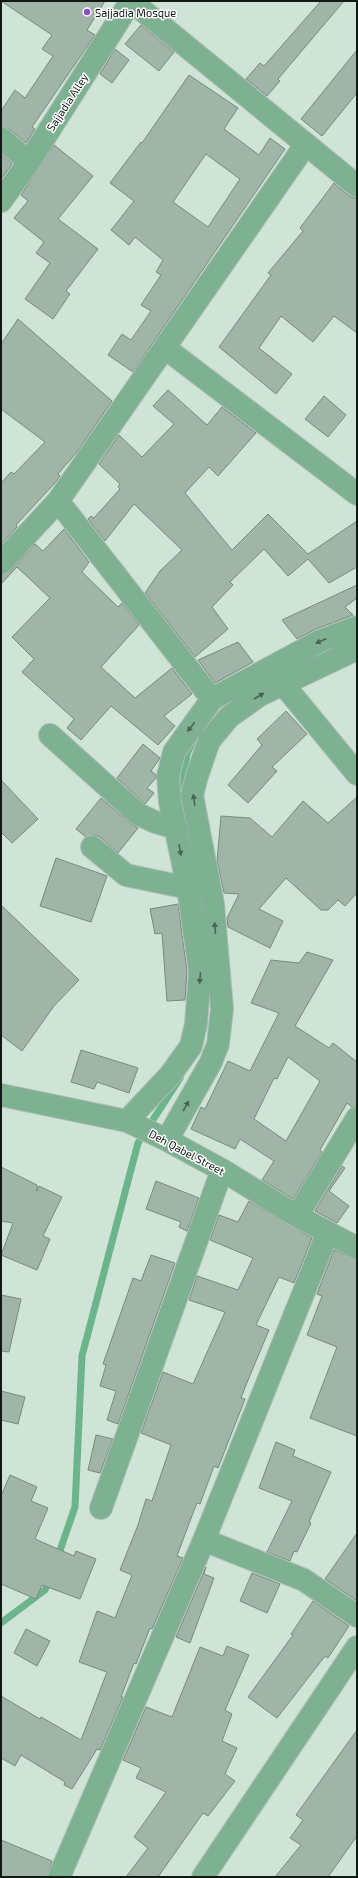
<svg xmlns="http://www.w3.org/2000/svg" width="358" height="1878" font-family="'Exo 2',sans-serif">
	<style>
		.lines { fill: none; stroke-linecap: round; stroke-linejoin: round }
		.stream { stroke: #6cb48b; stroke-width: 7 }
		.building { fill: #a0b4a7; stroke: #778a7e; fill-rule: evenodd }
		.street-casing { stroke: #adbfb4; stroke-width: 24 }
		.street { stroke: #7eb192; stroke-width: 22 }
		.oneway { fill: #486553 }
		.poi-dot { fill: #8f4dc2; stroke: #fff; stroke-width: 1.5 }
		.labels { text-anchor: middle; dominant-baseline: central; stroke-width: 3; stroke-linejoin: round; paint-order: stroke }
		.poi-label { font-size: 11px; fill: #111914; stroke: #fff; text-anchor: start }
		.street-label { font-size: 11px; fill: #111914; stroke: #fff }
	</style>
	<rect width="100%" height="100%" fill="#cfe4d7"/>
	<g class="lines">
		<!-- stream -->
		<path class="stream" d="M 305,661 L 331,650
			M 183,797 L 182,791 L 187,754 L 193,741
			M 57,1559 L 75,1507 L 82,1356 L 138,1143 L 180,1078
			M 1,1623 L 45,1590 L 50,1578"/>
	</g>
	<!-- building -->
	<path class="building" d="M 1,1 L 105,1 L 87,30 L 95,35 L 32,127 L 35,129 L 26,143 L 9,129 L 1,126 L 1,111 L 15,90 L 25,98 L 53,56 L 42,49 L 52,35 Z
		M 321,1 L 344,1 L 278,79 L 280,81 L 267,96 L 246,79 L 260,63 L 264,66 Z
		M 141,25 L 174,52 L 159,71 L 125,44 Z
		M 115,49 L 129,60 L 112,83 L 100,74 Z
		M 357,50 L 357,93 L 322,136 L 301,119 Z
		M 189,75 L 238,108 L 224,129 L 259,155 L 270,138 L 285,149 L 133,372 L 108,355 L 122,334 L 131,340 L 151,311 L 141,305 L 161,275 L 156,272 L 163,260 L 135,237 L 129,245 L 111,230 L 134,201 L 110,183 L 141,142 L 142,143 ZM 206,154 L 240,179 L 208,227 L 173,202 Z
		M 54,145 L 93,176 L 58,219 L 98,249 L 66,291 L 70,294 L 53,319 L 25,299 L 50,263 L 36,253 L 44,242 L 14,218 L 28,201 L 21,195 Z
		M 1,154 L 12,164 L 1,179 Z
		M 334,183 L 349,196 L 357,199 L 357,333 L 334,316 L 313,342 L 281,316 L 259,348 L 292,374 L 276,394 L 219,347 L 271,275 L 268,273 L 303,231 L 300,228 Z
		M 18,319 L 112,401 L 77,452 L 58,474 L 60,476 L 55,483 L 16,525 L 17,527 L 1,545 L 1,483 L 11,472 L 14,474 L 45,442 L 1,409 L 1,344 Z
		M 168,390 L 207,425 L 222,407 L 256,433 L 218,476 L 209,467 L 185,493 L 232,550 L 268,514 L 308,554 L 357,521 L 357,567 L 329,583 L 308,559 L 288,576 L 264,549 L 230,582 L 233,585 L 212,607 L 228,629 L 195,657 L 145,593 L 160,571 L 182,550 L 134,504 L 105,541 L 88,519 L 91,516 L 94,518 L 120,489 L 118,487 L 120,484 L 99,464 L 119,435 L 142,457 L 174,424 L 153,406 Z
		M 324,396 L 346,415 L 328,437 L 305,419 Z
		M 64,529 L 89,562 L 82,572 L 118,607 L 122,603 L 139,625 L 101,667 L 135,698 L 172,668 L 192,694 L 164,716 L 175,726 L 158,745 L 111,706 L 81,740 L 67,728 L 74,719 L 22,672 L 34,659 L 12,637 L 50,598 L 17,567 L 1,584 L 1,575 L 10,571 L 35,544 L 43,551 Z
		M 357,585 L 357,598 L 345,607 L 353,615 L 316,629 L 297,639 L 282,620 Z
		M 238,642 L 253,662 L 215,683 L 198,660 Z
		M 286,711 L 307,734 L 272,767 L 277,771 L 248,803 L 228,785 L 262,745 L 257,739 Z
		M 143,744 L 160,758 L 151,771 L 156,775 L 156,778 L 147,788 L 154,793 L 145,804 L 117,778 Z
		M 1,780 L 38,819 L 12,843 L 1,832 Z
		M 357,797 L 357,893 L 345,906 L 338,900 L 328,910 L 321,910 L 286,878 L 259,909 L 283,921 L 270,948 L 228,927 L 227,918 L 239,894 L 224,893 L 217,861 L 221,816 L 250,818 L 272,837 L 303,801 L 328,823 Z
		M 101,798 L 130,823 L 138,828 L 118,853 L 100,837 L 94,835 L 86,837 L 76,829 Z
		M 56,858 L 107,876 L 91,922 L 40,906 Z
		M 178,904 L 187,971 L 185,1000 L 167,1001 L 162,933 L 155,934 L 150,909 Z
		M 1,905 L 79,980 L 54,1006 L 22,1051 L 1,1035 Z
		M 307,952 L 333,960 L 295,1026 L 329,1048 L 333,1043 L 357,1062 L 357,1106 L 352,1107 L 347,1103 L 320,1150 L 322,1152 L 293,1199 L 262,1180 L 274,1161 L 240,1139 L 235,1149 L 191,1129 L 201,1107 L 205,1109 L 228,1061 L 250,1071 L 279,1013 L 251,1003 L 271,960 L 299,963 ZM 288,1057 L 320,1081 L 286,1141 L 254,1119 L 274,1078 L 277,1079 Z
		M 81,1050 L 138,1068 L 129,1093 L 97,1082 L 94,1089 L 71,1082 Z
		M 342,1166 L 345,1168 L 329,1191 L 349,1206 L 337,1223 L 315,1211 Z
		M 1,1167 L 37,1185 L 37,1191 L 39,1186 L 62,1197 L 43,1236 L 50,1239 L 37,1270 L 1,1255 L 13,1223 L 1,1221 Z
		M 156,1181 L 199,1198 L 187,1231 L 179,1227 L 181,1222 L 146,1209 Z
		M 249,1201 L 312,1238 L 294,1283 L 279,1277 L 256,1325 L 269,1330 L 246,1385 L 241,1398 L 245,1399 L 218,1468 L 214,1466 L 200,1504 L 197,1503 L 193,1513 L 177,1556 L 183,1558 L 152,1629 L 150,1628 L 136,1664 L 134,1663 L 121,1697 L 123,1697 L 100,1750 L 97,1749 L 72,1789 L 64,1785 L 65,1782 L 21,1755 L 15,1766 L 1,1758 L 1,1696 L 40,1719 L 41,1717 L 81,1740 L 107,1672 L 79,1662 L 97,1611 L 115,1618 L 132,1575 L 120,1570 L 138,1525 L 146,1499 L 152,1501 L 171,1445 L 141,1433 L 163,1372 L 193,1384 L 225,1312 L 189,1300 L 197,1276 L 238,1290 L 253,1258 L 210,1240 L 219,1215 L 238,1222 Z
		M 334,1250 L 357,1260 L 357,1436 L 310,1418 L 337,1347 L 307,1335 L 322,1296 L 317,1294 Z
		M 151,1255 L 175,1263 L 118,1424 L 107,1420 L 116,1391 L 100,1386 L 106,1365 L 103,1364 L 133,1278 L 141,1281 Z
		M 1,1295 L 21,1299 L 9,1352 L 1,1351 Z
		M 1,1391 L 25,1397 L 18,1424 L 1,1420 Z
		M 96,1435 L 113,1439 L 100,1473 L 88,1470 Z
		M 276,1442 L 295,1450 L 293,1456 L 331,1472 L 309,1522 L 311,1523 L 297,1552 L 294,1551 L 290,1561 L 267,1552 L 292,1501 L 259,1488 Z
		M 10,1475 L 37,1487 L 31,1501 L 48,1508 L 35,1539 L 74,1556 L 76,1551 L 96,1559 L 80,1599 L 42,1585 L 36,1599 L 1,1584 L 1,1496 Z
		M 357,1533 L 357,1601 L 325,1579 Z
		M 206,1567 L 204,1574 L 214,1578 L 190,1643 L 176,1637 Z
		M 252,1573 L 280,1584 L 267,1613 L 240,1601 Z
		M 313,1601 L 349,1626 L 328,1658 L 325,1656 L 277,1718 L 248,1697 L 293,1635 L 291,1634 Z
		M 26,1629 L 50,1641 L 37,1666 L 14,1653 Z
		M 227,1646 L 249,1655 L 225,1710 L 232,1714 L 222,1741 L 237,1748 L 225,1774 L 235,1781 L 208,1816 L 203,1813 L 158,1877 L 126,1877 L 148,1848 L 134,1837 L 166,1792 L 136,1778 L 141,1768 L 123,1760 L 146,1707 L 172,1717 L 200,1647 L 223,1656 Z
		M 357,1730 L 357,1836 L 328,1877 L 275,1877 L 301,1845 L 290,1838 L 303,1820 L 296,1815 Z
		M 1,1840 L 52,1861 L 47,1877 L 1,1877 Z"/>
	<g class="lines">
		<defs>
			<path id="street" d="M 131,1 L 357,186
				M 1,138 L 29,162
				M 1,201 L 29,162 L 131,1
				M 165,348 L 357,494
				M 58,501 L 212,699
				M 1,563 L 58,501 L 306,144
				M 283,684 L 357,774
				M 50,735 L 138,814 L 155,822 L 176,828
				M 92,847 L 126,875 L 188,888
				M 1,1095 L 127,1121 L 167,1140 L 222,1170 L 297,1216 L 357,1248
				M 127,1121 L 171,1074 L 191,1046 L 196,1024 L 200,971 L 188,888 L 170,802 L 168,776 L 174,752 L 212,699 L 320,641 L 357,627
				M 167,1140 L 211,1062 L 218,1044 L 222,1009 L 213,904 L 192,795 L 197,776 L 209,741 L 229,717 L 260,695 L 357,649
				M 297,1216 L 357,1118
				M 101,1508 L 222,1170
				M 204,1540 L 304,1580 L 357,1616
				M 59,1877 L 204,1540 L 328,1232
				M 203,1877 L 357,1647"/>
		</defs>
		<!-- street casing -->
		<use href="#street" class="street-casing"/>
		<!-- street -->
		<use href="#street" class="street"/>
	</g>
	<!-- one-way arrows -->
	<defs><path id="oneway-solid" d="M-6-.8H1V-3.2L6.5 0L1 3.2V.8H-6Z"/></defs>
	<g class="oneway">
		<use href="#oneway-solid" transform="translate(321 641) rotate(156)"/>
		<use href="#oneway-solid" transform="translate(259 696) rotate(-31)"/>
		<use href="#oneway-solid" transform="translate(191 727) rotate(128)"/>
		<use href="#oneway-solid" transform="translate(194 800) rotate(-98)"/>
		<use href="#oneway-solid" transform="translate(180 850) rotate(79)"/>
		<use href="#oneway-solid" transform="translate(215 928) rotate(-95)"/>
		<use href="#oneway-solid" transform="translate(200 978) rotate(95)"/>
		<use href="#oneway-solid" transform="translate(186 1106) rotate(-61)"/>
	</g>
	<!-- markers -->
	<circle class="poi-dot" cx="87" cy="12" r="4"/>
	<g class="labels">
		<!-- poi labels -->
		<g class="poi-label">
			<text x="95" y="12">Sajjadia Mosque</text>
		</g>
		<!-- street labels -->
		<g class="street-label">
			<text transform="translate(67 102) rotate(-57)">Sajjadia Alley</text>
			<text transform="translate(187 1152) rotate(28)">Deh Qabel Street</text>
		</g>
	</g>
	<!-- border -->
	<rect width="358" height="1878" fill="none" stroke="#111914" stroke-width="4"/>
</svg>
